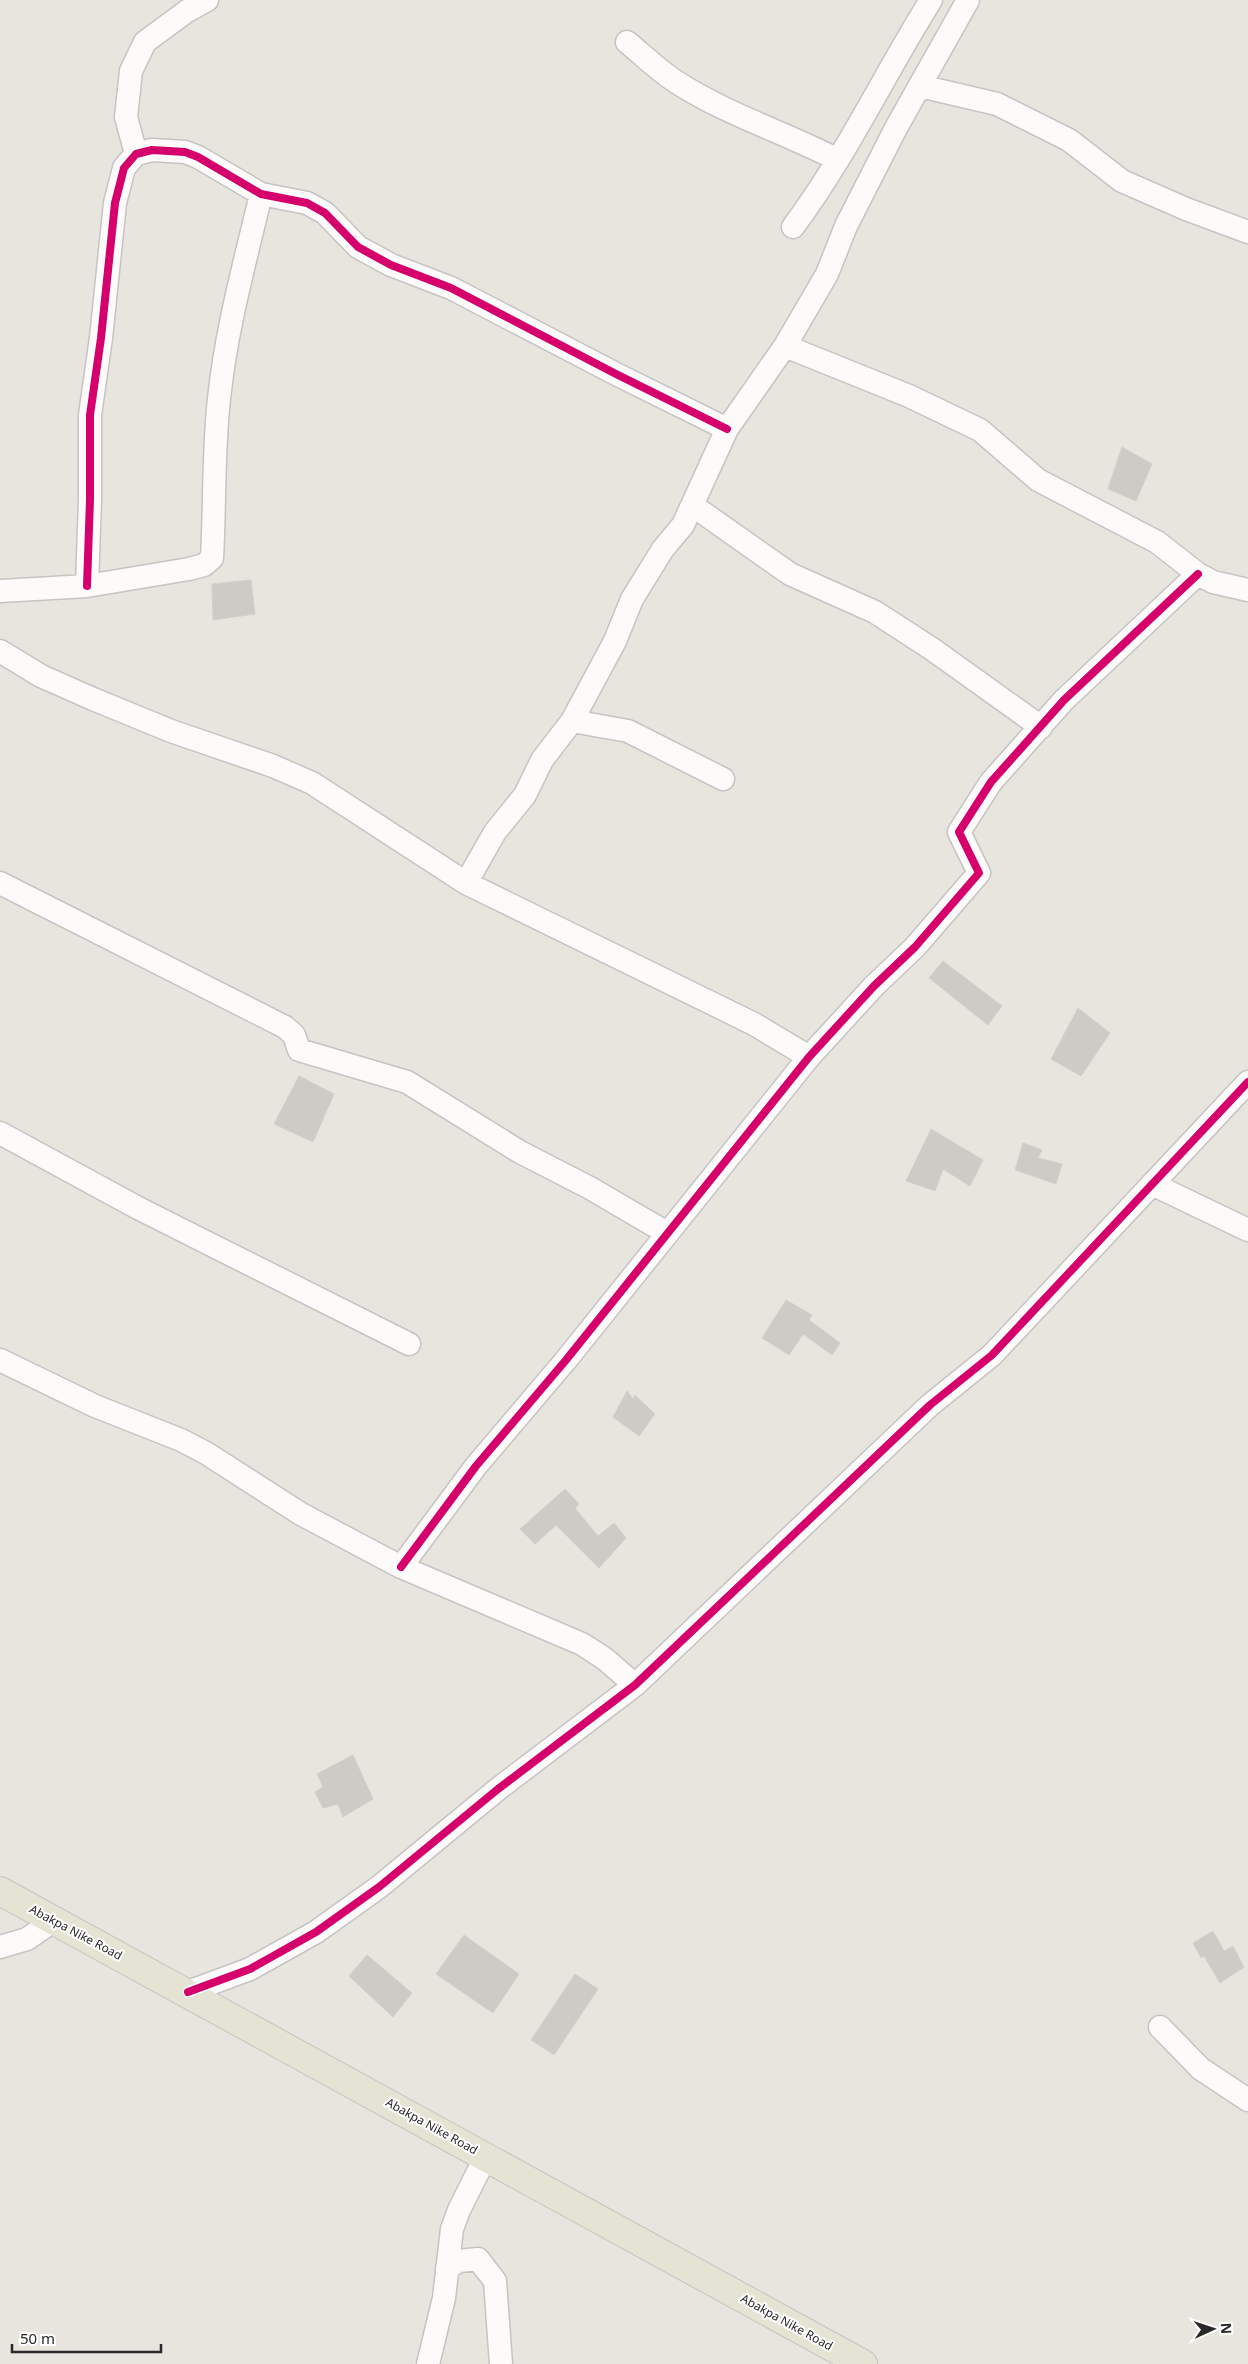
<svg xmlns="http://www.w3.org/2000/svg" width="1248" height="2364" font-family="'Noto Sans',sans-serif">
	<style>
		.building { fill: #cdcbc6; stroke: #d2d0cb }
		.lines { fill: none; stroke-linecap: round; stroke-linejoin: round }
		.minor-casing { stroke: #c5c4c4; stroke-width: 25 }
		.primary-casing { stroke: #c4c3c0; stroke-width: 30 }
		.minor { stroke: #fcfbfa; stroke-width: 22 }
		.primary { stroke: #e5e4d4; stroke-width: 28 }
		.cycleway-casing { stroke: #fff; stroke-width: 11 }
		.cycleway { stroke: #d6006c; stroke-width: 8 }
		.labels { text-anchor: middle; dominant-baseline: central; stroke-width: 4; stroke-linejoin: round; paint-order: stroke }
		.street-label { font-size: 12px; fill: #292929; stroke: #fff }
	</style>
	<rect width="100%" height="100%" fill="#e8e5de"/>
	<!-- building -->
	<path class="building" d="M 1122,447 L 1152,464 L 1136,501 L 1108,489 Z
		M 251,580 L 255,614 L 213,620 L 212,584 Z
		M 943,961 L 1002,1006 L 988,1025 L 929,978 Z
		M 1078,1008 L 1110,1033 L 1081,1076 L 1051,1059 Z
		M 299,1076 L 334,1094 L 313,1142 L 274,1124 Z
		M 931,1129 L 983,1160 L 970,1186 L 943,1169 L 935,1191 L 906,1181 Z
		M 1023,1143 L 1042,1150 L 1038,1158 L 1062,1164 L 1056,1184 L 1015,1170 Z
		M 786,1300 L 812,1315 L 809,1320 L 840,1343 L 832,1355 L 803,1334 L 789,1355 L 762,1338 Z
		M 627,1391 L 633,1399 L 635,1395 L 655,1414 L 639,1436 L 613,1417 Z
		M 565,1489 L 579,1504 L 575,1508 L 598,1536 L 614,1523 L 626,1538 L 599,1568 L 556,1525 L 535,1544 L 520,1529 Z
		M 353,1755 L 373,1799 L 343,1817 L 338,1804 L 323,1808 L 315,1792 L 323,1787 L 317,1774 Z
		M 1213,1931 L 1224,1951 L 1233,1946 L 1244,1967 L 1220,1983 L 1204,1956 L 1201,1958 L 1193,1943 Z
		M 464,1935 L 519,1974 L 493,2013 L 436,1974 Z
		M 367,1955 L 412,1993 L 393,2017 L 349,1976 Z
		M 575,1974 L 598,1989 L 554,2055 L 531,2040 Z"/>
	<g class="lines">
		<defs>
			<path id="minor" d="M 627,42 C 644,56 660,72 678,83 C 728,115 786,133 838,160
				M 920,86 L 997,104 L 1069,140 L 1122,181 L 1186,209 L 1248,232
				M 136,154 L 126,117 L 131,71 L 145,42 L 187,11 L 207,0
				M 793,227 C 846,156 884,75 931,0
				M 785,346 L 909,396 L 980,430 L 1038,480 L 1157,542 L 1198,574 L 1213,582 L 1248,590
				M 692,505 L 790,574 L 875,612 L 932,649 L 1041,727
				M 87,586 L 90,499 L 90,415 L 101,338 L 115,203 L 124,168 L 136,154 L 152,150 L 185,152 L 198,157 L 261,194 L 307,203 L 325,213 L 358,247 L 391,265 L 451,288 L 616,374 L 727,429
				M 0,591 L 87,586 L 189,569 L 204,565 L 212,558 C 215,505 213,452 219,399 C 226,330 245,262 261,194
				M 0,651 L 41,676 L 93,699 L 171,731 L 273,766 L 312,783 L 466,883 L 754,1024 L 809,1057
				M 572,721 L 628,731 L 723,779
				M 0,883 L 285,1027 L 294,1035 L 299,1050 L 407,1082 L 520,1152 L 590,1188 L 667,1233
				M 466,883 L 495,832 L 525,795 L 542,760 L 572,721 L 615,641 L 632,599 L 663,549 L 683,525 L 727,429 L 785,346 L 827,274 L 846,226 L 896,128 L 968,0
				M 0,1133 L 138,1208 L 409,1344
				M 1152,1184 L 1248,1230
				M 0,1360 L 95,1406 L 181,1440 L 206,1453 L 301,1514 L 401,1567 L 582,1644 L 605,1659 L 635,1685
				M 401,1567 L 476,1466 L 566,1360 L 809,1057 L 874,986 L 915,947 L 979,873 L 959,832 L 991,782 L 1064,700 L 1198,574
				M 0,1947 L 27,1939 L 53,1921
				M 188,1992 L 250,1969 L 316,1932 L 379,1887 L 498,1789 L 635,1685 L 930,1405 L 992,1355 L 1248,1082
				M 1160,2027 L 1201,2069 L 1248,2100
				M 447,2268 L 459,2261 L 478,2259 L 495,2281 L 501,2364
				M 428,2364 L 444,2298 L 452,2229 L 459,2210 L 486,2156"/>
			<path id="primary" d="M 0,1891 L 863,2364"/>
		</defs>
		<!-- minor casing -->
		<use href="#minor" class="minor-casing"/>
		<!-- primary casing -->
		<use href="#primary" class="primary-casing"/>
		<!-- minor -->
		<use href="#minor" class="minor"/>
		<!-- primary -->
		<use href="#primary" class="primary"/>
		<defs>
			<path id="cycleway" d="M 87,586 L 90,499 L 90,415 L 101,338 L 115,203 L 124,168 L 136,154 L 152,150 L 185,152 L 198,157 L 261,194 L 307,203 L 325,213 L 358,247 L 391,265 L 451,288 L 616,374 L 727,429
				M 401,1567 L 476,1466 L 566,1360 L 809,1057 L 874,986 L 915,947 L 979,873 L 959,832 L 991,782 L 1064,700 L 1198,574
				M 188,1992 L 250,1969 L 316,1932 L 379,1887 L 498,1789 L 635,1685 L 930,1405 L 992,1355 L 1248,1082"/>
		</defs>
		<!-- cycleway casing -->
		<use href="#cycleway" class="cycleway-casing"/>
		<!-- cycleway -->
		<use href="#cycleway" class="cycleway"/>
	</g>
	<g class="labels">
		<!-- street labels -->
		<g class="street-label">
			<text transform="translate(76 1932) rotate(28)">Abakpa Nike Road</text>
			<text transform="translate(432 2126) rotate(29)">Abakpa Nike Road</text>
			<text transform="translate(787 2322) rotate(29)">Abakpa Nike Road</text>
		</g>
	</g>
	<!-- north arrow -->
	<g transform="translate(1213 2329) rotate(87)" stroke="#ffffff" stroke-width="4" paint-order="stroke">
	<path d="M0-4L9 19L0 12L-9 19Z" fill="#292929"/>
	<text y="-8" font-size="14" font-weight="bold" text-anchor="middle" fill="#292929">N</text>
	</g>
	<!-- scale -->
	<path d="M12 2344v8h149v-8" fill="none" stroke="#292929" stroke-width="2.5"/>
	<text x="20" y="2344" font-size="15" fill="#292929" stroke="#ffffff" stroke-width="4" paint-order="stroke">50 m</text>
</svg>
